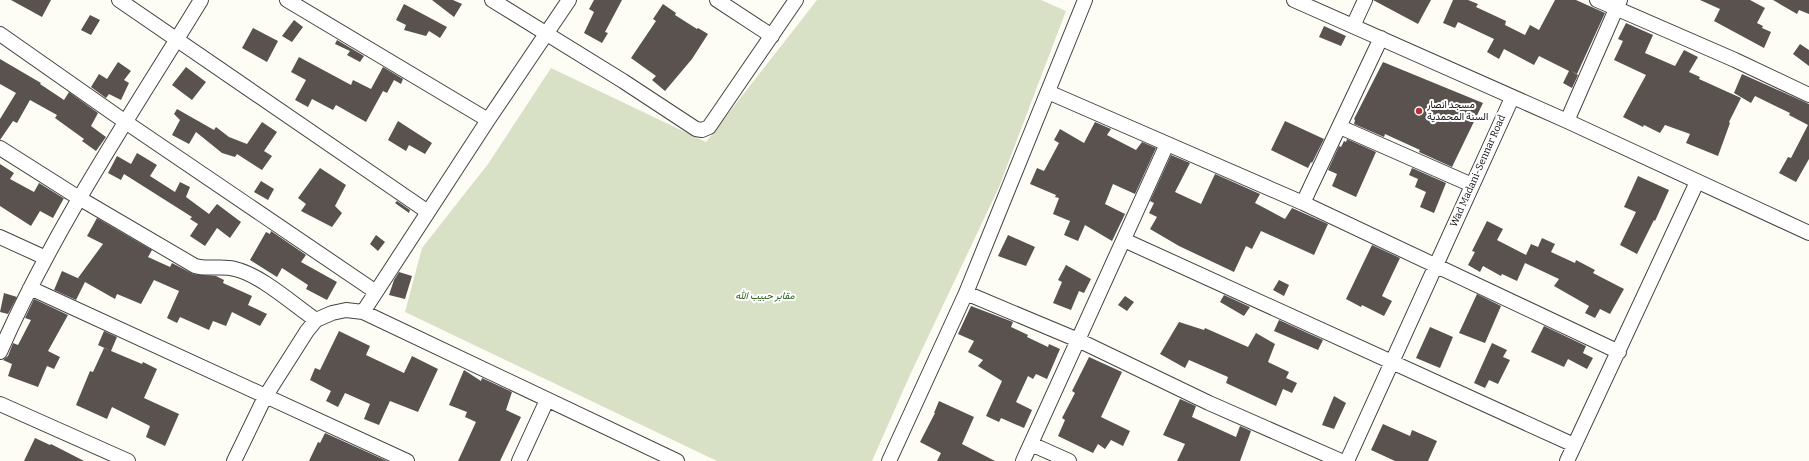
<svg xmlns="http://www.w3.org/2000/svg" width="1809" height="461" font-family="Bitter,Vazirmatn,serif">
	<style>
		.cemetery { fill: #d8e1c6 }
		.building { fill: #59524e }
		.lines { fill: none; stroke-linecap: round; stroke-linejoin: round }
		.street-casing { stroke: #444; stroke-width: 16 }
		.street { stroke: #fff; stroke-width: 14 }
		.poi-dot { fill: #b93136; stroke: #fff; stroke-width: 1.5 }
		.labels { text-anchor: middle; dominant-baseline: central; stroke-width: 4; stroke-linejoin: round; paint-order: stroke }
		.poi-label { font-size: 10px; fill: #111; stroke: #fff; text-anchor: start }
		.street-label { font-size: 10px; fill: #111; stroke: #fff }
		.park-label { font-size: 10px; font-style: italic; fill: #316624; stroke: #fff }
	</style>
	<rect width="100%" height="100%" fill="#fefdf5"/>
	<!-- cemetery -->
	<path class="cemetery" d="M 817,0 L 1041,0 L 1066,11 L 999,187 L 910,375 L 872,461 L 717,461 L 405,312 L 422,248 L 488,164 L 551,68 L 706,142 Z"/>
	<!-- building -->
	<path class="building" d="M 11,0 L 51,0 L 42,17 Z
		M 432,0 L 453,0 L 462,4 L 454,17 Z
		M 594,0 L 622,0 L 605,32 L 608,33 L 602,43 L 584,33 L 594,12 L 589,9 Z
		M 1373,0 L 1431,0 L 1418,24 Z
		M 1453,0 L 1468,0 L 1478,4 L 1476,7 L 1506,21 L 1505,25 L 1525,35 L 1530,25 L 1539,30 L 1555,0 L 1576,0 L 1605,13 L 1577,74 L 1571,71 L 1578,75 L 1572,88 L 1563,83 L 1569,71 L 1539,56 L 1534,65 L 1504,49 L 1499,59 L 1487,52 L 1494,39 L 1458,22 L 1455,28 L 1443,23 Z
		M 1700,0 L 1750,0 L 1765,8 L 1757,23 L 1763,26 L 1762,28 L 1771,32 L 1764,48 L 1714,21 L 1720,9 Z
		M 1773,0 L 1809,0 L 1809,14 L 1799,10 L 1797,14 Z
		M 404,4 L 447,27 L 440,38 L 429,31 L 426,36 L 404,30 L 406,25 L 396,20 Z
		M 663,4 L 676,13 L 675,15 L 697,29 L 698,28 L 708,34 L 692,59 L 665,91 L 652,80 L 656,76 L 631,58 L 656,21 L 653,19 Z
		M 90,15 L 100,20 L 91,35 L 81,30 Z
		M 294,20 L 303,27 L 292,42 L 282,36 Z
		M 1626,23 L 1653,35 L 1645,53 L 1675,66 L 1684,50 L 1698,57 L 1689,72 L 1700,77 L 1699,79 L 1741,98 L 1729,122 L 1730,123 L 1718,156 L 1686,143 L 1690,134 L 1665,125 L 1660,133 L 1644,125 L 1643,127 L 1623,117 L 1646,75 L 1614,60 L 1623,41 L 1618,39 Z
		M 1324,26 L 1346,36 L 1341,46 L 1319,37 Z
		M 253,28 L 278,41 L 267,62 L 242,48 Z
		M 337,40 L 364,56 L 360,62 L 347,55 L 350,51 L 335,44 Z
		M 1800,44 L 1809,50 L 1809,66 L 1793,54 Z
		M 299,57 L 351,85 L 353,80 L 371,89 L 383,67 L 403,79 L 401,84 L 394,80 L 387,93 L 383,91 L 366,122 L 336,105 L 333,110 L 312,99 L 308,107 L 295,100 L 306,80 L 291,72 Z
		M 0,59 L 41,83 L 40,84 L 64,100 L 69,92 L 98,113 L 91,126 L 106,137 L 96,151 L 82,141 L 84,139 L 55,118 L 57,115 L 30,100 L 17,123 L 13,121 L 0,140 L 0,119 L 16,93 L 0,84 Z
		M 118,62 L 131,71 L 124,80 L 129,83 L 121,100 L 109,94 L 106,98 L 91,87 L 99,74 L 107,79 Z
		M 1383,62 L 1483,103 L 1452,167 L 1419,152 L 1420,150 L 1385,134 L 1384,137 L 1354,124 L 1355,120 L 1354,119 Z
		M 186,67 L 206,82 L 192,100 L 172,85 Z
		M 1742,74 L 1809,104 L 1809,159 L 1796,182 L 1779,173 L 1788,157 L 1791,158 L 1808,125 L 1789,115 L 1790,113 L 1755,96 L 1751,103 L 1734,93 Z
		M 177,109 L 214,130 L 216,127 L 229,137 L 247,144 L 262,122 L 277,132 L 264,151 L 272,156 L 262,170 L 237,154 L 235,157 L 222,153 L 196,132 L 189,144 L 172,135 L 180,120 L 174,114 Z
		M 398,121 L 432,143 L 425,154 L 409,145 L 406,151 L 388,140 Z
		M 1285,121 L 1324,139 L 1312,163 L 1311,162 L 1308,168 L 1271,150 Z
		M 1095,122 L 1111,129 L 1107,135 L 1136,150 L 1142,142 L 1156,148 L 1135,194 L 1113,184 L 1105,204 L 1125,214 L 1112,241 L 1085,225 L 1078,241 L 1064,235 L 1070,221 L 1053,214 L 1059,198 L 1055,197 L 1056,195 L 1030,184 L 1037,168 L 1044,171 L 1059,143 L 1054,140 L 1060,129 L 1084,143 Z
		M 1347,139 L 1376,152 L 1356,197 L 1332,186 L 1337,174 L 1328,170 L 1339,146 L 1341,147 L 1344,141 L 1346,142 Z
		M 137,153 L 157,165 L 150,176 L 175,192 L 180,182 L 190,187 L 186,197 L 209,214 L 217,204 L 241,222 L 230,238 L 217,228 L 205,246 L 190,236 L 198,224 L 190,219 L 192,217 L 124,174 L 121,180 L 108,173 L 117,156 L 131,164 Z
		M 1171,155 L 1190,163 L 1175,192 L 1201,204 L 1215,174 L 1260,194 L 1255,203 L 1285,219 L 1292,208 L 1328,224 L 1314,255 L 1261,231 L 1252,249 L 1246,246 L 1234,272 L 1179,246 L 1150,229 L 1157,217 L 1149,213 L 1154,203 L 1150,201 Z
		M 0,164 L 14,173 L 10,179 L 34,192 L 39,183 L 68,201 L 64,198 L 53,218 L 40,211 L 31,226 L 0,206 Z
		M 320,168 L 346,185 L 335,206 L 342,213 L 332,227 L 301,211 L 306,204 L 298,198 Z
		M 1412,168 L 1446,183 L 1434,213 L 1420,207 L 1426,192 L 1415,187 L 1418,179 L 1409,175 Z
		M 1638,176 L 1669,190 L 1655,221 L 1654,220 L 1637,254 L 1620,245 L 1636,212 L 1624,207 Z
		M 261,181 L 274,189 L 268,200 L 254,192 Z
		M 397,201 L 410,210 L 409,213 L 395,203 Z
		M 97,218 L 152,250 L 148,257 L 170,267 L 172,263 L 193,274 L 216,276 L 224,280 L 223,283 L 252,296 L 248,305 L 267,314 L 260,326 L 232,312 L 226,326 L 213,321 L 209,330 L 180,317 L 177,323 L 167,318 L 179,291 L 154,280 L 141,304 L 117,294 L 115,299 L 85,282 L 76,300 L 54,290 L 62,271 L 82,280 L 78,278 L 103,244 L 87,236 Z
		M 1487,221 L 1503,229 L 1497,240 L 1526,255 L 1531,244 L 1538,247 L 1542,238 L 1555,244 L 1551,252 L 1575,263 L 1576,260 L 1595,270 L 1593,273 L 1624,289 L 1610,314 L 1600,309 L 1595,318 L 1585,313 L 1589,306 L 1554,286 L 1559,279 L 1525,263 L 1517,281 L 1502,274 L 1501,276 L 1483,266 L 1480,272 L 1468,265 L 1475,252 L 1472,251 Z
		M 271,231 L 306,255 L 301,262 L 337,282 L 327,300 L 306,289 L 308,285 L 282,268 L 277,277 L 250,260 L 266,232 L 270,234 Z
		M 376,235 L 385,242 L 378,251 L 370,244 Z
		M 1008,235 L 1035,247 L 1026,266 L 998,256 Z
		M 1372,245 L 1400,258 L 1382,296 L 1392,301 L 1384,316 L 1362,305 L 1361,307 L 1346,299 Z
		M 1066,265 L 1091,279 L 1084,293 L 1079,291 L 1071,310 L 1053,303 L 1062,282 L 1058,280 Z
		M 399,272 L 412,276 L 405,299 L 389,295 L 394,280 Z
		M 1279,280 L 1289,285 L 1284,296 L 1273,290 Z
		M 4,293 L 17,297 L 8,314 L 0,312 Z
		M 1477,294 L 1501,306 L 1485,343 L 1459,333 Z
		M 1224,295 L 1250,307 L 1244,316 L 1220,302 Z
		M 1125,296 L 1134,302 L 1127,311 L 1118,305 Z
		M 34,299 L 68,315 L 48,351 L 60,357 L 54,369 L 47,366 L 38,387 L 8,376 L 12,364 L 3,360 L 8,356 L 13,343 L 18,345 L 31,320 L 25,318 Z
		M 971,306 L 1013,322 L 1011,327 L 1028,335 L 1027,337 L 1048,347 L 1049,344 L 1060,349 L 1047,379 L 1036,374 L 1033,379 L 1028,376 L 1016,402 L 1032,410 L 1024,428 L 1001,418 L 999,422 L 986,416 L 1002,381 L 978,366 L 983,360 L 968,352 L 974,341 L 958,334 Z
		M 1279,320 L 1323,340 L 1318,350 L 1274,331 Z
		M 1179,322 L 1204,330 L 1205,328 L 1248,347 L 1256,333 L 1275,344 L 1268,362 L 1289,372 L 1286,378 L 1297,383 L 1292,393 L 1283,389 L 1276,406 L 1226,383 L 1228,377 L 1189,360 L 1185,368 L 1160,354 Z
		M 1544,326 L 1586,346 L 1583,353 L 1593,358 L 1587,369 L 1568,359 L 1564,367 L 1531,352 Z
		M 1430,327 L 1453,337 L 1440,368 L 1416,358 Z
		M 104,331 L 117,337 L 111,351 L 98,345 Z
		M 339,331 L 370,346 L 366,355 L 404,373 L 412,356 L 438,369 L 418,412 L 390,401 L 379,425 L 364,419 L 370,404 L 345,393 L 338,407 L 326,401 L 331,391 L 310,380 L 315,368 L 320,370 Z
		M 1492,343 L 1507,350 L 1503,357 L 1510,360 L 1498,384 L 1489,380 L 1485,388 L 1474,383 Z
		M 104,348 L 142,364 L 143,362 L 157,369 L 144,398 L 179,414 L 165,446 L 146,437 L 150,426 L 112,407 L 107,419 L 76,405 L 90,371 L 93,372 Z
		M 1089,357 L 1122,372 L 1101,417 L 1130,431 L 1123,446 L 1111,440 L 1105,449 L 1098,444 L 1093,453 L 1058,436 L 1065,420 L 1062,418 L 1075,393 L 1072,391 Z
		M 464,370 L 481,381 L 482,378 L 512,392 L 506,410 L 521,417 L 500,461 L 458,461 L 476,422 L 465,417 L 467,412 L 449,405 Z
		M 1334,396 L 1346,403 L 1334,429 L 1322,425 Z
		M 1180,399 L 1196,406 L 1192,417 L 1236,437 L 1240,426 L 1251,431 L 1240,461 L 1177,461 L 1185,444 L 1163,435 Z
		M 939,401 L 974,417 L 962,444 L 995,461 L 937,461 L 941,453 L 920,442 L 935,413 L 934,413 Z
		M 1383,424 L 1410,436 L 1412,430 L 1437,441 L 1428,461 L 1395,461 L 1371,450 Z
		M 325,433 L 387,461 L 309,461 L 318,442 L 320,443 Z
		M 35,438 L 50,445 L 51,444 L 84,461 L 24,461 Z"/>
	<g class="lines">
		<defs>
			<path id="street" d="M 119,0 L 428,212
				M 287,0 L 488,120
				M 492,0 L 623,81 L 696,129 L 702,130 L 709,127 L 796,0
				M 717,0 L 772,36
				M 1294,0 L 1567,121 L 1809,233
				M 1597,0 L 1735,60 L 1809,95
				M 1353,26 L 1365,0
				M 0,34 L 127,123 L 376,292
				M 1048,92 L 1303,203 L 1619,352
				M 1567,121 L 1620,0
				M 1340,127 L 1472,185
				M 0,148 L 79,198 L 195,266 C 208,270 222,265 235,269 C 261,275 294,305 316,320
				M 1303,203 L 1381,38
				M 0,237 L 46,258
				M 1124,240 L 1574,445
				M 30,288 L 407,461
				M 966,293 L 1078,340 L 1209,403 L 1341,461
				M 363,312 L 488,120 L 569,0
				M 0,352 C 54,228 131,115 201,0
				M 0,404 L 128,461
				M 1031,444 L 1069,461
				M 234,461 L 265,397 L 307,331 L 316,320 L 332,313 L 346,310 L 363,312 L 677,461
				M 519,461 L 547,400
				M 889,461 L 966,293 L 1085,0
				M 1023,461 L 1167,144
				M 1347,461 L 1512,98
				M 1567,461 L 1697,182"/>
		</defs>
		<!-- street casing -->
		<use href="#street" class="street-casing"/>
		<!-- street -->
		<use href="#street" class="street"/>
	</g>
	<!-- markers -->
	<circle class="poi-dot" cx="1419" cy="111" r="4"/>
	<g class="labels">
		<!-- poi labels -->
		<g class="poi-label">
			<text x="1427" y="105">مسجد انصار<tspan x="1427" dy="12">السنة المحمدية</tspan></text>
		</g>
		<!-- street labels -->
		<g class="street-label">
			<text transform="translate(1478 171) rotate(-66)">Wad Madani-Sennar Road</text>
		</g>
		<!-- park labels -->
		<g class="park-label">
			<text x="765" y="296">مقابر حبيب الله</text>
		</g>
	</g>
</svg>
